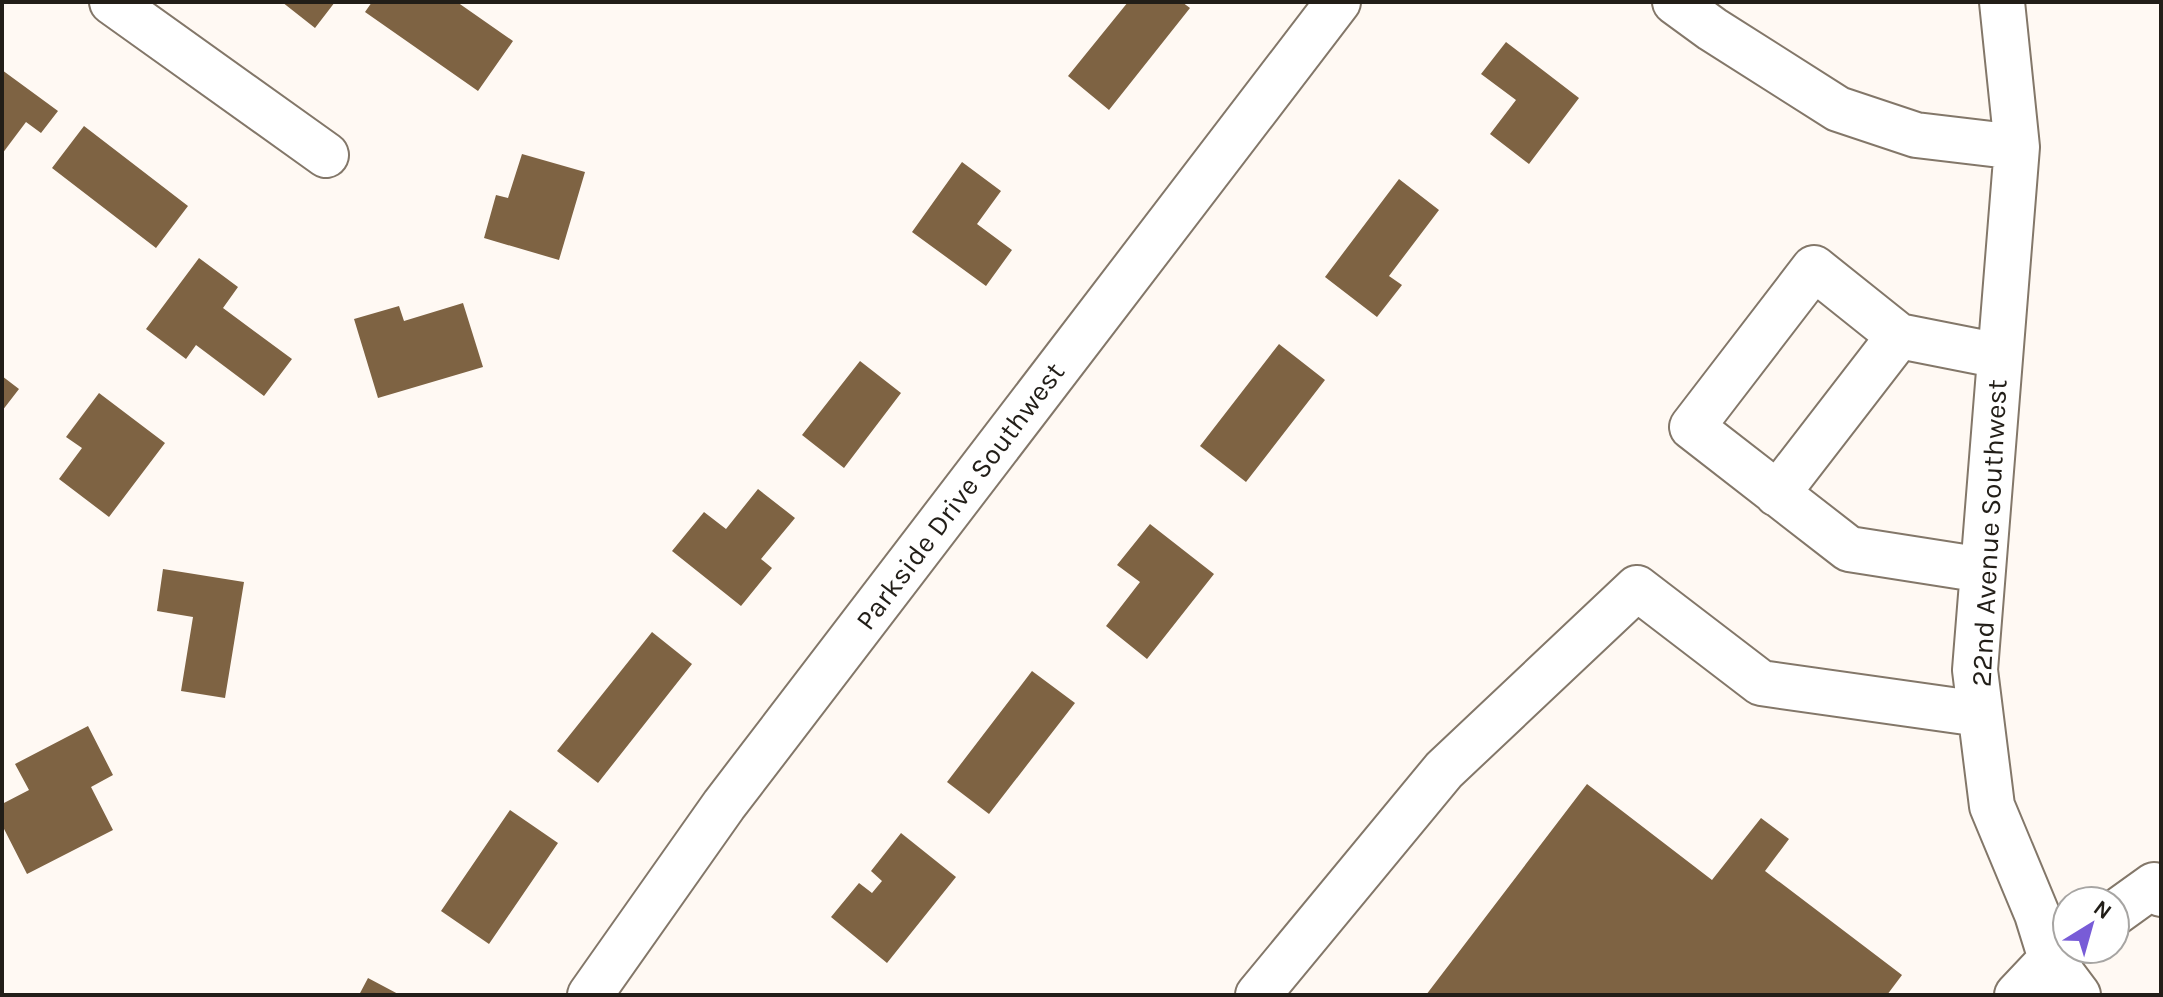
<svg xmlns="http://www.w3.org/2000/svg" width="2163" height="997" font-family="Karla,sans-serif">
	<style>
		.building { fill: #7e6343 }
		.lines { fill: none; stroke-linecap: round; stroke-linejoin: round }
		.minor-casing { stroke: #837769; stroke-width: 48 }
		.minor { stroke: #fff; stroke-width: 44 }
		.labels { text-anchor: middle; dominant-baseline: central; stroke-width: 8; stroke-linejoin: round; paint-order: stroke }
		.street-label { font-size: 28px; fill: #221e18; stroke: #fff }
	</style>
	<rect width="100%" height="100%" fill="#fff9f3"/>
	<!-- building -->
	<path class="building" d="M 282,2 L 335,2 L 315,28 Z
		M 372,2 L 457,2 L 513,41 L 478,91 L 365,12 Z
		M 1128,2 L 1182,2 L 1190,8 L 1109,110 L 1068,76 Z
		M 1506,42 L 1579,98 L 1529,164 L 1490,134 L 1516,100 L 1481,74 Z
		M 2,70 L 58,111 L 41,133 L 26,122 L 2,154 Z
		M 84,126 L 188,206 L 156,248 L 52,168 Z
		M 522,154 L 585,172 L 559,260 L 484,238 L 496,195 L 508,198 Z
		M 962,162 L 1001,191 L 977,224 L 1012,250 L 986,286 L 912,232 Z
		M 1399,179 L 1439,210 L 1389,276 L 1402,285 L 1377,317 L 1325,277 Z
		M 199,258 L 238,287 L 223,308 L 292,359 L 264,396 L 196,345 L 186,359 L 146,329 Z
		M 463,303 L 483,367 L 378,398 L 354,319 L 399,306 L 404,321 Z
		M 1279,344 L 1325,380 L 1246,482 L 1200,446 Z
		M 860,361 L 901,393 L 844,468 L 802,435 Z
		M 2,376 L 19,389 L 2,411 Z
		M 99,393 L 165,443 L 109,517 L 59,479 L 82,448 L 66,437 Z
		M 758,489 L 795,518 L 761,559 L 772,568 L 741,606 L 672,551 L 704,512 L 726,529 Z
		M 1150,524 L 1214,574 L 1147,659 L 1106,626 L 1140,582 L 1117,565 Z
		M 163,569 L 244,582 L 225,698 L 181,691 L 193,617 L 157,611 Z
		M 652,632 L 692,664 L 598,783 L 557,751 Z
		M 1032,671 L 1075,703 L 989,814 L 947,782 Z
		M 88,726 L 113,775 L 91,787 L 113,830 L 27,874 L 2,825 L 2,804 L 29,790 L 15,764 Z
		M 1587,784 L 1712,880 L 1761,818 L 1789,839 L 1765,871 L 1902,975 L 1887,995 L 1426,995 Z
		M 510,810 L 558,843 L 489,944 L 441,911 Z
		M 901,833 L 956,877 L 887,963 L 831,917 L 859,883 L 872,893 L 882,881 L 871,871 Z
		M 368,978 L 400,995 L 359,995 Z"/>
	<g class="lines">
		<defs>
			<path id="minor" d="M 112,2 L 326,155
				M 1675,2 L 1712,29 L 1838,109 L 1916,135 L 2017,147
				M 2002,2 L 2017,147 L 1975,670 L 1992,806 L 2037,914 L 2051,959 L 2078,995
				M 1777,494 L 1899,336
				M 1983,570 L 1849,549 L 1692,427 L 1814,268 L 1899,336 L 2000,356
				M 2115,913 L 2154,885 L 2161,894
				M 590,995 L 724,805 L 1338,2
				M 1258,995 L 1444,770 L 1637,588 L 1761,683 L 1980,714
				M 2017,995 L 2051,959 L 2067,947"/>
		</defs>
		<!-- minor casing -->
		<use href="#minor" class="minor-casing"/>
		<!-- minor -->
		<use href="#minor" class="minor"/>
	</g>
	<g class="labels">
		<!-- street labels -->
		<g class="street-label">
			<text transform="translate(960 496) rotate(-53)">Parkside Drive Southwest</text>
			<text transform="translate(1989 533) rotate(-87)">22nd Avenue Southwest</text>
		</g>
	</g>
	<!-- border -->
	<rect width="2163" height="997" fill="none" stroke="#221e18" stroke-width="8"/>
	<!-- north arrow -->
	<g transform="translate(2091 925) rotate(37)"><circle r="38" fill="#ffffff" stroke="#a7a5a3" stroke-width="2"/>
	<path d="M0-6L14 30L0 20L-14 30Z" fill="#785cd7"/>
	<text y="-12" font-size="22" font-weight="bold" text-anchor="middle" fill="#221e18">N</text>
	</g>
</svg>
